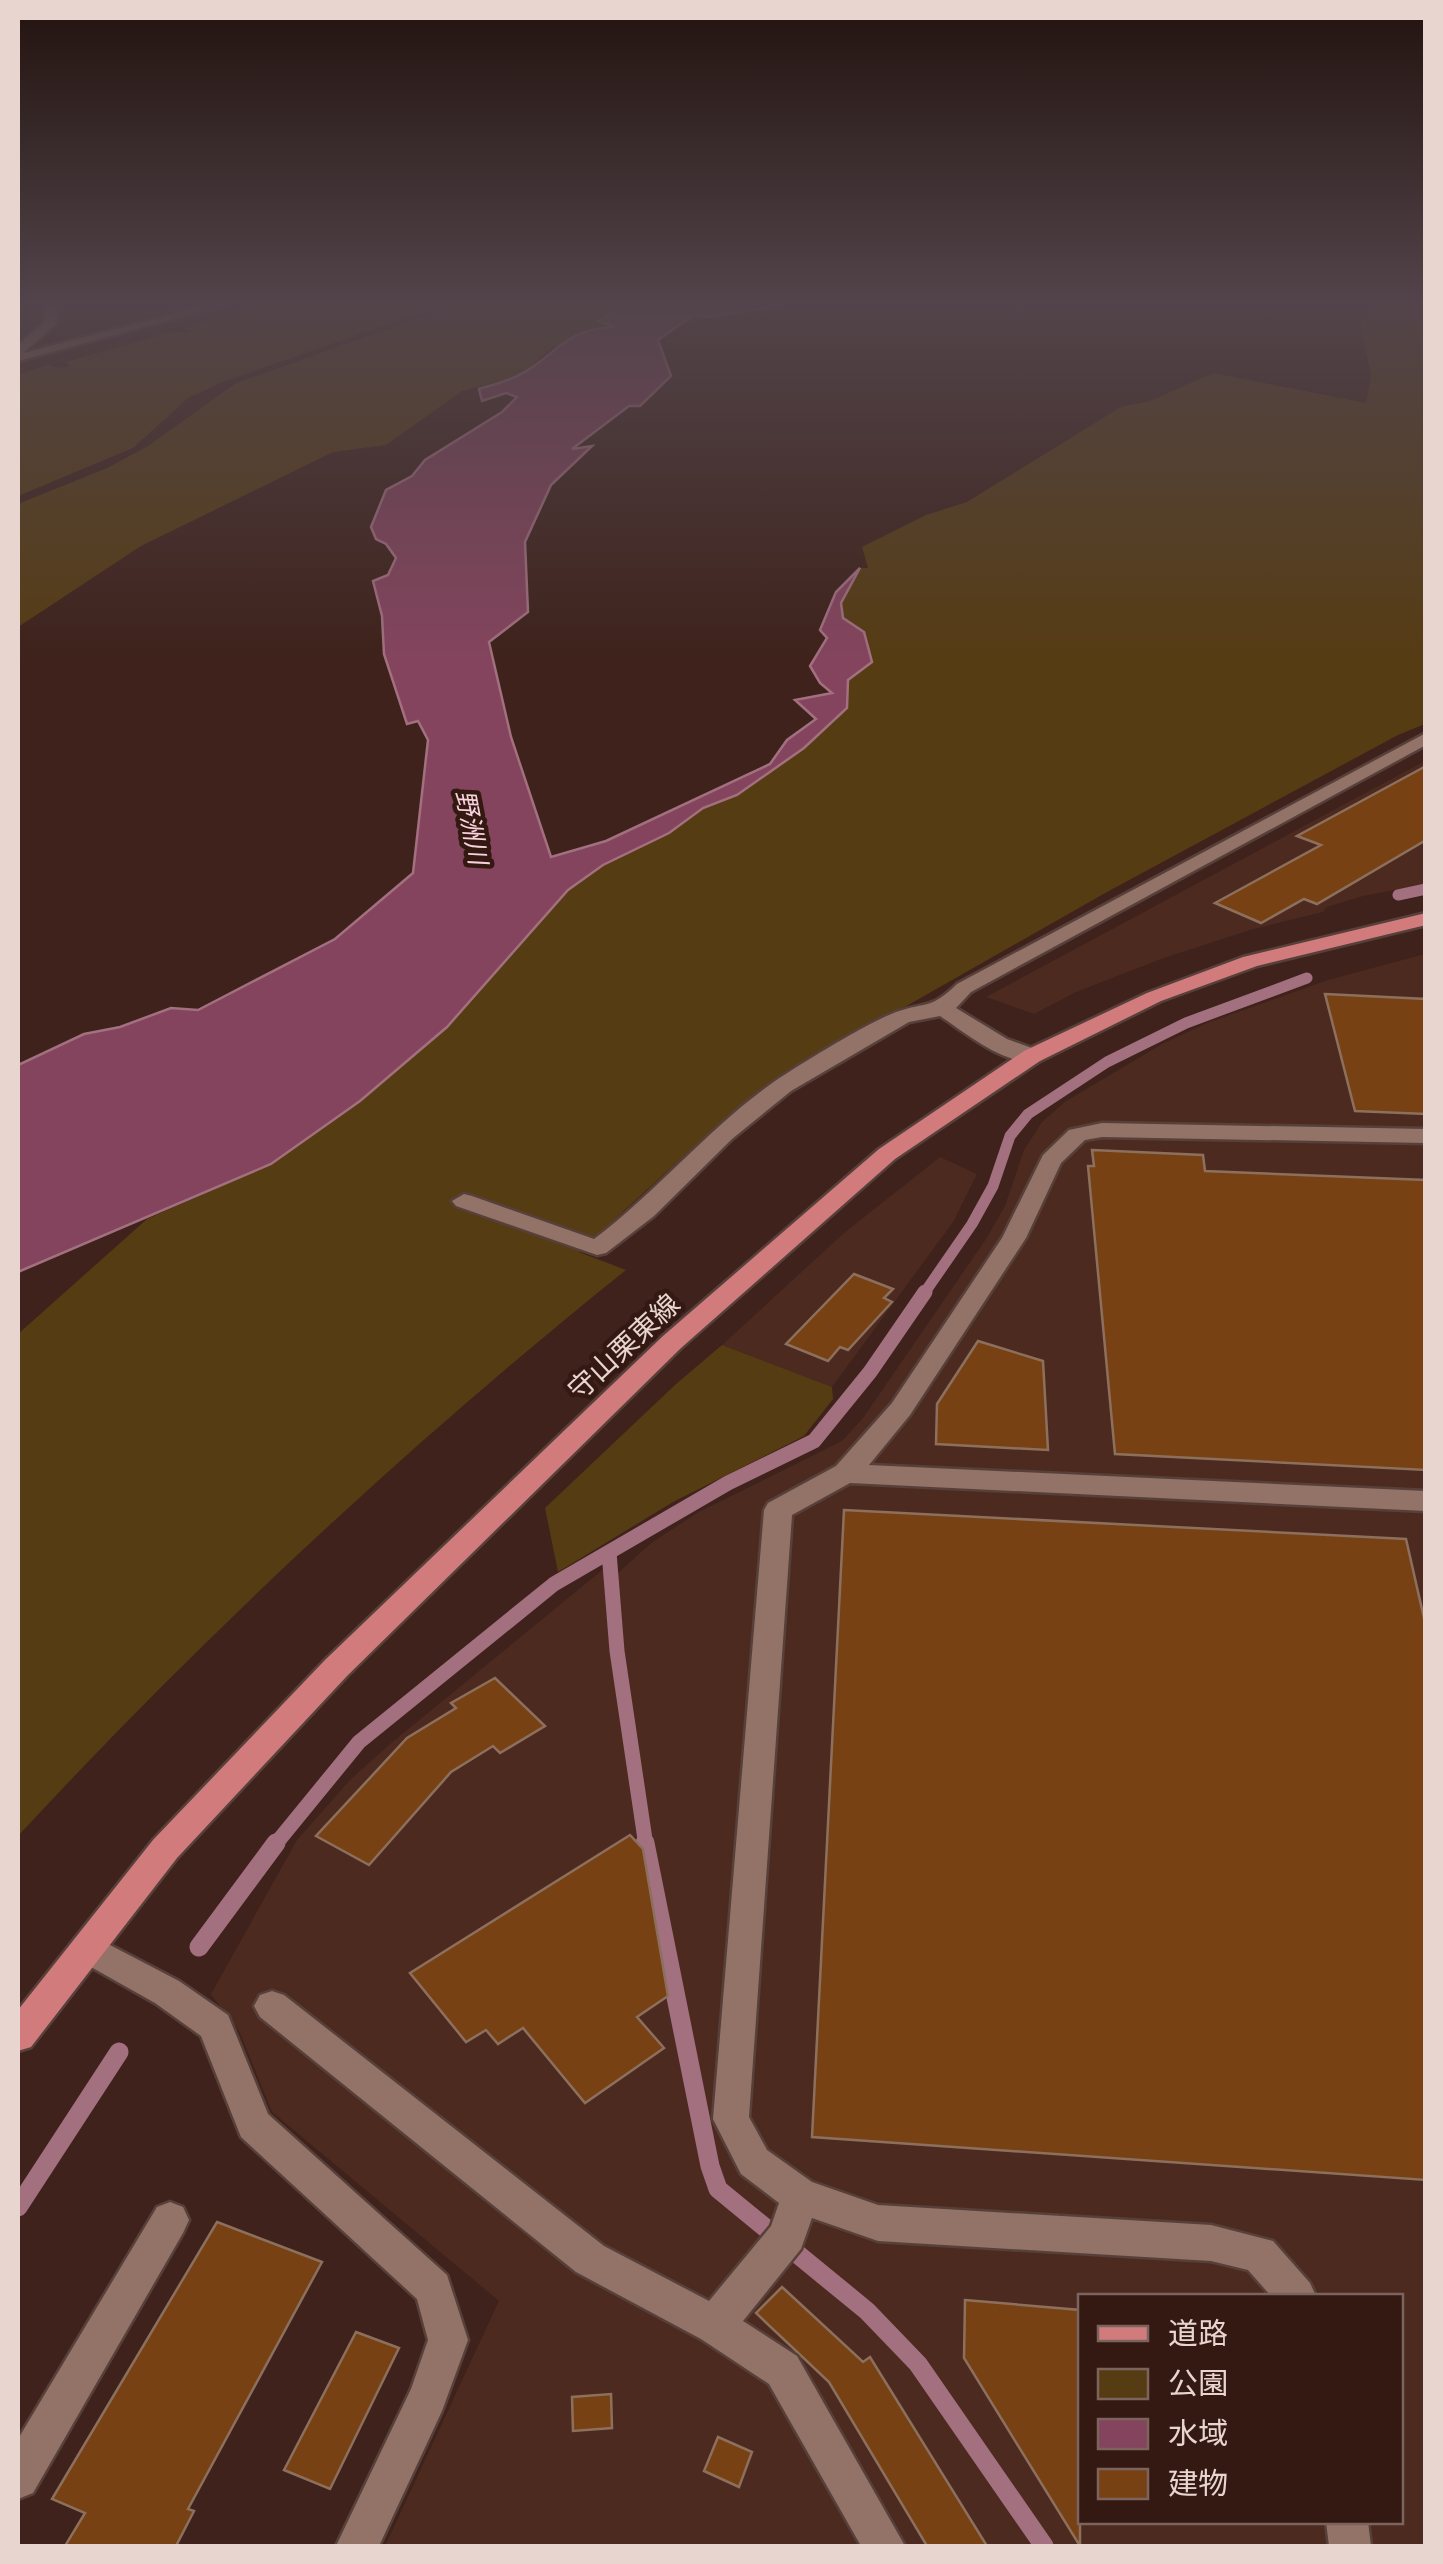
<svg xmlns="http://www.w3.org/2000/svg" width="1443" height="2564" font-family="'Open Sans','Noto Sans JP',sans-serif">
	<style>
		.built { fill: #4d2a20; fill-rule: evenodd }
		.green { fill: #563c13 }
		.water { fill: #84445d; stroke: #a2707f; stroke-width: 2.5 }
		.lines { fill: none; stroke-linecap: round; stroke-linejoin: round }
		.stream-far2 { stroke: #a2707f; stroke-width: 11 }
		.stream-far1 { stroke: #a2707f; stroke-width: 15 }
		.stream { stroke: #a2707f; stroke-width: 19 }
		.building { fill: #774114; stroke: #8c705d; stroke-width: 2.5 }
		.minor-casing { stroke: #57403a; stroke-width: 5 }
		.major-casing { stroke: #57403a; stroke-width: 5 }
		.minor { fill: #937268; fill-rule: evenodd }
		.major { fill: #d17b7d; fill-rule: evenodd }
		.labels { text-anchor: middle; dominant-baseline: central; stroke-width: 9; stroke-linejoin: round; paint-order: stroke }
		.far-water-label { font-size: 25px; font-style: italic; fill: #fad1de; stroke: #331911 }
		.street-label { font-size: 28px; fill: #e8d5cf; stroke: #331911 }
	</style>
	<rect width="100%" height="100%" fill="#3e221b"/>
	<!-- built -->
	<path class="built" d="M 1425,761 L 1425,884 L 1363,896 L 1327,907 L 1323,912 L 1250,930 L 1161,959 L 1076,992 L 1034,1014 L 986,997 Z
		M 1425,954 L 1425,2546 L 385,2546 L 499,2301 L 272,2112 L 239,2031 L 211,1994 L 297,1840 L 350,1780 L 390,1744 L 606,1567 L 618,1573 L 651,1543 L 697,1513 L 842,1441 L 863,1418 L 986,1239 L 1005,1206 L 1024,1150 L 1042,1122 L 1066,1101 L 1164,1043 L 1207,1023 L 1328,980 ZM 1080,2296 L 1400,2296 L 1400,2522 L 1080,2522 Z
		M 940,1157 L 977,1174 L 953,1222 L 832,1387 L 722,1345 L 844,1233 Z"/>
	<!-- green -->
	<path class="green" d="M 272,303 L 448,303 L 220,383 L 188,398 L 133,448 L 18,496 L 18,374 L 49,365 L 58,368 L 70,366 L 65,362 L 172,332 L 191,332 L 184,328 Z
		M 462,303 L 618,303 L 617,327 L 553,347 L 519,376 L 462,391 L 386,445 L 333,452 L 141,546 L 18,627 L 18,504 L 107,468 L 148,446 L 236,383 Z
		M 1384,303 L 1425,303 L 1425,724 L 1398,735 L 1107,892 L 780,1078 L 722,1121 L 579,1252 L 626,1270 C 409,1444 206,1633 18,1836 L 18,1334 L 147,1219 L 271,1164 L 360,1101 L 447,1027 L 568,890 L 603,865 L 669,833 L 703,808 L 737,795 L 804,748 L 847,708 L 841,603 L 860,568 L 868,568 L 862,547 L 926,515 L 967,502 L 1121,407 L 1150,401 L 1213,373 L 1366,403 L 1371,376 L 1360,319 Z
		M 722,1345 L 832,1387 L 833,1399 L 804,1436 L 673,1502 L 558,1572 L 545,1508 L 676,1384 Z"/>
	<!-- water -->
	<path class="water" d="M 618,303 L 795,303 L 709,317 L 694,315 L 658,340 L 671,376 L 640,406 L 629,406 L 572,449 L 592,446 L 551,485 L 525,542 L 528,612 L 489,642 L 511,737 L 551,857 L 606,841 L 770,764 L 787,740 L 816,719 L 795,700 L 832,693 L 820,683 L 810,666 L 827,638 L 820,630 L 836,592 L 860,568 L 841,603 L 843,618 L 864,632 L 872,662 L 848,680 L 847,708 L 804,748 L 737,795 L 703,808 L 669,833 L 603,865 L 568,890 L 447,1027 L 360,1101 L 271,1164 L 18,1272 L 18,1065 L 84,1034 L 120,1027 L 171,1008 L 198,1010 L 335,939 L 413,873 L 428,740 L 418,721 L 407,724 L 384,654 L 382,616 L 373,581 L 388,575 L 396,558 L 386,544 L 376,539 L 371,527 L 386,490 L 412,476 L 425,460 L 502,412 L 517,397 L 506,393 L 482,401 L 479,389 C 491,385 506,382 517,376 C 555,358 562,329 614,327 L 599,321 L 615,313 Z"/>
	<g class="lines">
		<!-- stream-far2 -->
		<path class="stream-far2" d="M 1398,895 L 1426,889
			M 923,1295 L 972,1224 L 993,1186 L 1010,1136 L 1028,1114 L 1107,1062 L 1186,1023 L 1307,978"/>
		<!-- stream-far1 -->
		<path class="stream-far1" d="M 609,1552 L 617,1651 L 646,1846
			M 274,1846 L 359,1742 L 554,1584 L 728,1483 L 814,1441 L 870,1372 L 925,1292"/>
		<!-- stream -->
		<path class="stream" d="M 645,1843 L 710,2166 L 718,2189 L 867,2311 L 918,2364 L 1044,2546
			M 199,1947 L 276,1843
			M 18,2207 L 119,2052"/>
	</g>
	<!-- building -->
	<path class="building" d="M 1426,766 L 1426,840 L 1317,904 L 1304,899 L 1261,923 L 1215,903 L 1321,845 L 1297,836 Z
		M 1325,994 L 1426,999 L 1426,1114 L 1355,1111 Z
		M 1092,1150 L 1203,1155 L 1205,1171 L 1426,1180 L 1426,1470 L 1115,1454 L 1088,1166 L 1094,1166 Z
		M 854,1274 L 893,1289 L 884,1298 L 892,1302 L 848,1350 L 840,1347 L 828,1361 L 786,1344 Z
		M 978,1341 L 1043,1361 L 1048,1450 L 936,1444 L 937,1404 Z
		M 844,1510 L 1406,1539 L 1426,1627 L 1426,2180 L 812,2137 Z
		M 495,1678 L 545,1726 L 500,1753 L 493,1746 L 451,1772 L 369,1865 L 316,1836 L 407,1738 L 456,1708 L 451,1703 Z
		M 630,1835 L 643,1849 L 668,1996 L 637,2017 L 664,2048 L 585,2103 L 523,2028 L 498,2044 L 486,2030 L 466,2042 L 410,1973 Z
		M 217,2222 L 322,2262 L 188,2509 L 194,2511 L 176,2546 L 65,2546 L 85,2513 L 52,2499 Z
		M 782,2287 L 863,2362 L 870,2357 L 987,2546 L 927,2546 L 829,2382 L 756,2313 Z
		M 965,2300 L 1080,2310 L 1080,2546 L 964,2358 Z
		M 356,2332 L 399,2348 L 330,2489 L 284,2470 Z
		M 611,2394 L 612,2428 L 573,2431 L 572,2397 Z
		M 718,2437 L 752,2452 L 739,2487 L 704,2471 Z"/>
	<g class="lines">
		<defs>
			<path id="minor" d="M 46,303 L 57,303 L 56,324 L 23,353 L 216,303 L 233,303 L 18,361 L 18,345 L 44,323 Z
				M 1426,733 L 1426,745 L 971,992 L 956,1008 L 1007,1039 L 1040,1051 L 1043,1056 L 1040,1061 C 1007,1068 966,1033 940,1016 L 909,1022 L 791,1091 L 732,1139 L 654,1216 L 606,1253 L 597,1255 L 456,1206 L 452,1201 L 464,1194 L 472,1196 L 594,1239 C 658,1191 709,1127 775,1081 C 802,1063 867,1023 896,1012 C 928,1001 930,1010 957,984 Z
				M 1102,1123 L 1426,1129 L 1426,1143 L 1102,1137 L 1085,1140 L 1061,1163 L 1026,1238 L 910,1415 L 869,1465 L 1426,1491 L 1426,1511 L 850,1483 L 792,1515 L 749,2117 L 767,2150 L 812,2182 L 878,2205 L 1211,2225 L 1273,2241 L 1310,2283 L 1316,2296 L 1271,2296 L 1248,2270 L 1211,2261 L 878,2241 L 812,2218 L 801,2249 L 743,2321 L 797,2356 L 905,2546 L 861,2546 L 769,2384 L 701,2339 L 576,2272 L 260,2017 L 254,2006 L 260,1995 L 272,1991 L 284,1995 L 604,2246 L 709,2301 L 771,2226 L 779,2203 L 741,2174 L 713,2119 L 764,1510 L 768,1503 L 836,1466 L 892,1403 L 1002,1238 L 1043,1155 L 1069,1130 Z
				M 87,1933 L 179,1981 L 228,2015 L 268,2114 L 447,2275 L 468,2340 L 442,2411 L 379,2546 L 336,2546 L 411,2389 L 428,2340 L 417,2299 L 241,2137 L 201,2036 L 155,2003 L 75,1958 L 70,1948 L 75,1938 Z
				M 170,2202 L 183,2207 L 189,2220 L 183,2233 L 33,2493 L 18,2499 L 18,2439 L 157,2207 Z
				M 1326,2522 L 1368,2522 L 1371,2546 L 1329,2546 Z"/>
			<path id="major" d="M 1426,913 L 1426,925 L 1257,966 L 1161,1001 L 1040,1061 L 895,1159 L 681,1348 L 347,1676 L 177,1858 L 31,2047 L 18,2051 L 18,2010 L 153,1840 L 325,1660 L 663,1336 L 879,1149 L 1024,1051 L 1147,993 L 1243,957 Z"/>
		</defs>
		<!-- minor casing -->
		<use href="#minor" class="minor-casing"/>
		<!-- major casing -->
		<use href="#major" class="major-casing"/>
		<!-- minor -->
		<use href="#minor" class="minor"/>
		<!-- major -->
		<use href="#major" class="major"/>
	</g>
	<!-- sky -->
	<linearGradient id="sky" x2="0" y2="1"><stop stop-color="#22130f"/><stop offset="0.46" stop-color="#52444a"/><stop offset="1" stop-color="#52444a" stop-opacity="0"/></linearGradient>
	<rect width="1443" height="662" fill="url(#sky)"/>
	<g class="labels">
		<!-- far-water labels -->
		<g class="far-water-label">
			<text transform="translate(473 827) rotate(79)">野洲川</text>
		</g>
		<!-- street labels -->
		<g class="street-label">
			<text transform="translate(623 1346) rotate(-43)">守山栗東線</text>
		</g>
	</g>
	<!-- border -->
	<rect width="1443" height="2564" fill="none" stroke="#e8d5cf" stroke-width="40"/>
	<!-- legend -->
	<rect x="1078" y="2294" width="325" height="230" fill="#331911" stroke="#7b645d" stroke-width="2.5"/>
	<rect x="1098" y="2326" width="50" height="15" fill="#d17b7d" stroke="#7b645d" stroke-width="2.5"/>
	<text x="1168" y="2344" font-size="30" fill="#e8d5cf">道路</text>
	<rect x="1098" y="2369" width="50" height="30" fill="#563c13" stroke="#7b645d" stroke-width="2.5"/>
	<text x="1168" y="2394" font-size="30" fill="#e8d5cf">公園</text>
	<rect x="1098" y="2419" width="50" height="30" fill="#84445d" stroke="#7b645d" stroke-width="2.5"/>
	<text x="1168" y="2444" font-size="30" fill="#e8d5cf">水域</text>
	<rect x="1098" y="2469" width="50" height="30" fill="#774114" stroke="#7b645d" stroke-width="2.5"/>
	<text x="1168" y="2494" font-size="30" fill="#e8d5cf">建物</text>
</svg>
